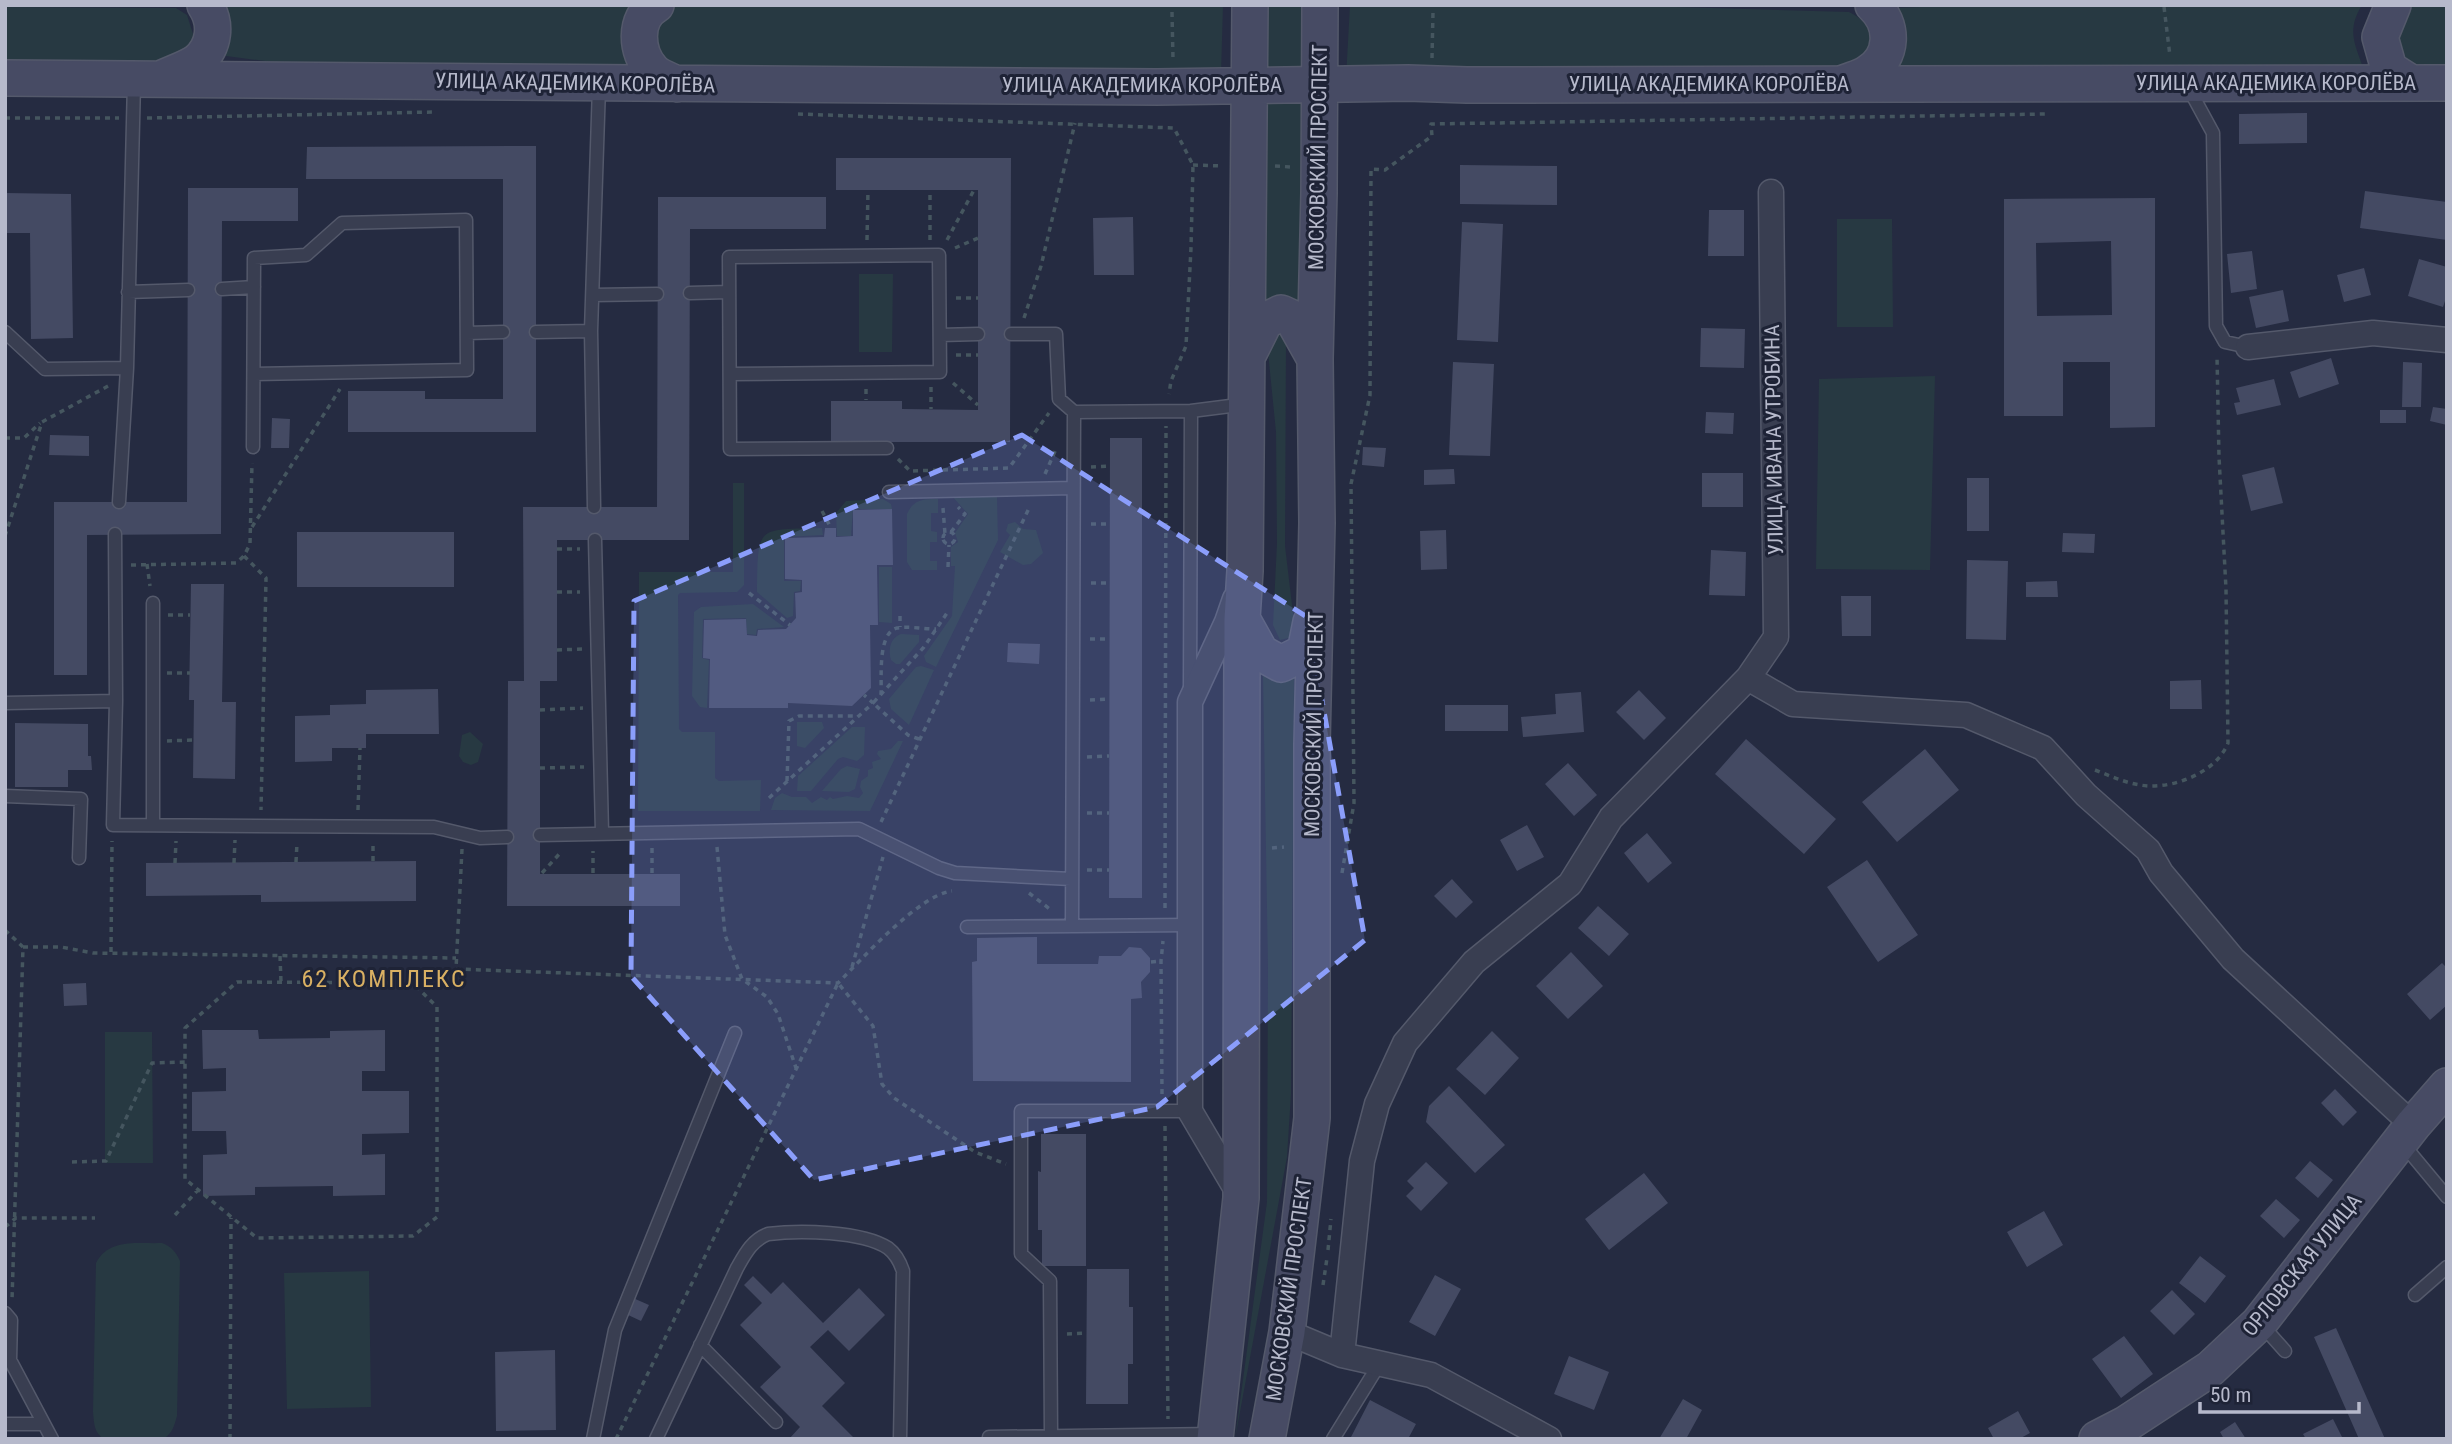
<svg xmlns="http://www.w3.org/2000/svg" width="2452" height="1444" font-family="'Roboto Condensed',sans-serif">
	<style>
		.green { fill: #273942 }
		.building { fill: #444a63; fill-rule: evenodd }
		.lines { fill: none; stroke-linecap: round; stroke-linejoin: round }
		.lane-casing { stroke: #54596b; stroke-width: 15 }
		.street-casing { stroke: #54596b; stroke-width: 27 }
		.secondary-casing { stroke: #54596b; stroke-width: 38 }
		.path { stroke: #45565f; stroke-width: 3.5; stroke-dasharray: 5 5; stroke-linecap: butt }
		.lane { stroke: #393e51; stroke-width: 12 }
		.street { stroke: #393e51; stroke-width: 24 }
		.secondary { stroke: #474b64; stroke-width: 35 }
		.marked { fill: #8b9efb; fill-opacity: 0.2; stroke: #8b9efb; stroke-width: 5; stroke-dasharray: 14 9; stroke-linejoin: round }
		.labels { text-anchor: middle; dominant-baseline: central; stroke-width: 6; stroke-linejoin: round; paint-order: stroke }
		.street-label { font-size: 21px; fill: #b6b9cb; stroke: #1e2336 }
		.quarter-label { font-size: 24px; letter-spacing: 2px; fill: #d9b063; stroke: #1e2336 }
	</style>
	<rect width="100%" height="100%" fill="#252b41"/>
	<!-- green -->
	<path class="green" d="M 222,5 L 638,5 L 636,71 L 310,67 L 219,55 Z
		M 679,5 L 1223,5 L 1221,75 L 668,67 L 654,46 L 656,22 L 671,7 Z
		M 1267,5 L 1303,5 L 1302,73 L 1266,72 Z
		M 1350,5 L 1609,5 L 1849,12 C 1865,20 1870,28 1874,45 L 1859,67 L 1346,78 Z
		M 1976,5 L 2362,5 C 2347,29 2354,43 2363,67 L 1888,71 L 1890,8 Z
		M 2416,5 L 2447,5 L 2447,70 C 2406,70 2408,70 2394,32 L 2410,7 Z
		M 5,7 L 176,8 L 187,15 L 194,37 L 190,48 L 166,62 L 5,61 Z
		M 1303,97 L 1301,311 L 1263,310 L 1265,98 Z
		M 1837,219 L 1892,219 L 1893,327 L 1837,327 Z
		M 859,274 L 893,274 L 892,352 L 859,352 Z
		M 1275,332 L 1282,333 L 1286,340 L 1285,546 L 1295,630 L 1293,637 L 1280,640 L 1273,625 L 1277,543 L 1276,432 L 1267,342 Z
		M 1935,376 L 1930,570 L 1816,569 L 1819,379 Z
		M 733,483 L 744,483 L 744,585 L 737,592 L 680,593 L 678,595 L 679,729 L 682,732 L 715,732 L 715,778 L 719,781 L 761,780 L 760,811 L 638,811 L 639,572 L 733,572 Z
		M 952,496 L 997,497 L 998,540 L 936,667 L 926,662 L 924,656 L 952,616 L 955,566 L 951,566 L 951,547 L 958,542 L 955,533 L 968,514 Z
		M 883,499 L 891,504 L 892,509 L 853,509 L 851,536 L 837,536 L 836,513 L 846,501 Z
		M 938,499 L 938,513 L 931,513 L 931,531 L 937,532 L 937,542 L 930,542 L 930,561 L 937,561 L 937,570 L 912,570 L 907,562 L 907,514 C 914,499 923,499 938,499 Z
		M 1015,522 L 1023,529 L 1036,530 L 1043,553 L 1031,564 L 1023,565 L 1000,552 L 1010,535 L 1006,531 L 1008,524 Z
		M 822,528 L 823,535 L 784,537 L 784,581 L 801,581 L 800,591 L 794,592 L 793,616 L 787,618 L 757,592 C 758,524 756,530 822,528 Z
		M 879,567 L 892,567 L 892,623 L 879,622 Z
		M 753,604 L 784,627 L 757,629 L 756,635 L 747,634 L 746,618 L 703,619 L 702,658 L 709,660 L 707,708 L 700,707 L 692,696 L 694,612 L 701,607 Z
		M 901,634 L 919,635 L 919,642 L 900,664 L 896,664 L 891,660 C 888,650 890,638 901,634 Z
		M 921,666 L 934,670 L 909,725 L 891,709 L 889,699 L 916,667 Z
		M 1263,675 C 1272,684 1283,679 1294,678 L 1291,1094 L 1287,1157 L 1235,1439 L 1267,1202 L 1268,966 Z
		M 797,722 L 822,722 L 824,728 L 805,748 L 797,746 Z
		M 852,727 L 865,727 L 864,755 L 857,761 L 843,757 L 838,759 L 811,791 L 797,791 L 798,776 Z
		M 470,732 L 483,744 L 478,762 L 471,765 L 463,762 L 459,756 L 462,735 Z
		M 898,741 L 903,741 L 870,811 L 771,810 L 775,798 L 782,793 L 792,797 L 806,797 L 812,803 L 821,797 L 827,800 L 830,797 L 833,799 L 847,796 L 859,798 L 863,793 L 860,787 L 861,781 L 868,776 L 868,770 L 873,768 L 872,762 L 881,759 L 877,754 L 878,751 L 891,749 Z
		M 847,766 L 860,769 L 855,789 L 849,792 L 822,791 L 841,769 Z
		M 105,1032 L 152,1032 L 153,1163 L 105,1163 Z
		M 162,1243 C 172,1247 176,1252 180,1261 L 177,1416 C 174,1426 173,1433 163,1439 L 104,1439 C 94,1433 94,1423 93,1412 L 96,1263 C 109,1238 137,1244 162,1243 Z
		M 369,1271 L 371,1407 L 287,1409 L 284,1273 Z"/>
	<!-- building -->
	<path class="building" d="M 2307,113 L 2307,143 L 2239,144 L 2239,114 Z
		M 536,146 L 536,432 L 348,432 L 348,391 L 425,391 L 425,399 L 503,399 L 503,179 L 306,179 L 307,147 Z
		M 836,158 L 1011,158 L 1010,442 L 831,442 L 831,401 L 902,401 L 902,409 L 978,410 L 978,190 L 836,190 Z
		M 1460,165 L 1557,166 L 1557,205 L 1460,204 Z
		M 188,188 L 298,188 L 298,221 L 222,221 L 221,534 L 87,535 L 87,675 L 54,675 L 54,502 L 187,502 Z
		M 2365,191 L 2447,202 L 2447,240 L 2360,228 Z
		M 5,193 L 71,194 L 73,338 L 31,339 L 30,233 L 5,233 Z
		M 658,197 L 826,197 L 826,229 L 690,229 L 689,540 L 557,540 L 557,681 L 540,681 L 540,874 L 680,874 L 680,906 L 507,906 L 508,681 L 524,681 L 523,507 L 657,507 Z
		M 2155,198 L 2155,427 L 2110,428 L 2110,362 L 2063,362 L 2063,416 L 2004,416 L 2004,199 ZM 2111,241 L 2112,315 L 2037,316 L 2036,243 Z
		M 1709,210 L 1744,210 L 1744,256 L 1708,256 Z
		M 1133,217 L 1134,275 L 1094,275 L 1093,218 Z
		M 1462,222 L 1503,224 L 1498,342 L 1457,340 Z
		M 2252,251 L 2257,289 L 2231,293 L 2227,254 Z
		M 2419,259 L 2447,267 L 2447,295 L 2443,307 L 2408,296 Z
		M 2364,268 L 2371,295 L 2344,302 L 2337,275 Z
		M 2283,290 L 2289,321 L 2256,328 L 2249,297 Z
		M 1701,328 L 1745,329 L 1744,368 L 1700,367 Z
		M 2331,358 L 2339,384 L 2299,398 L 2290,372 Z
		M 1453,362 L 1494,364 L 1490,456 L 1449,455 Z
		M 2403,362 L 2422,363 L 2421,407 L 2402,407 Z
		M 2274,379 L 2281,405 L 2237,415 L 2234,403 L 2240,402 L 2236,388 Z
		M 2433,407 L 2447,409 L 2447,425 L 2430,421 Z
		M 2380,410 L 2406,410 L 2406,423 L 2380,423 Z
		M 1706,412 L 1734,413 L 1733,434 L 1705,433 Z
		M 272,418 L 290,419 L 289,448 L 271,448 Z
		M 50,435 L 89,436 L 89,456 L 49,455 Z
		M 1110,438 L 1142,438 L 1142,898 L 1109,898 Z
		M 1363,447 L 1386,448 L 1384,467 L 1362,465 Z
		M 2274,467 L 2283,503 L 2251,511 L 2242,475 Z
		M 1454,469 L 1455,484 L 1424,485 L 1424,470 Z
		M 1702,473 L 1743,473 L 1743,507 L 1702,507 Z
		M 1967,478 L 1989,478 L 1989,531 L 1967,531 Z
		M 892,509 L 893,565 L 877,565 L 878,625 L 870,625 L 871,688 L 852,706 L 788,703 L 788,708 L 709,708 L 710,659 L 703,658 L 704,620 L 746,619 L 747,635 L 757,636 L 758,630 L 786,629 L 796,618 L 795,593 L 802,592 L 802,580 L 785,579 L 785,538 L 824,537 L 825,528 L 836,528 L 836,537 L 853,536 L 853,510 Z
		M 1446,530 L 1447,569 L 1421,570 L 1420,531 Z
		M 297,532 L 454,532 L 454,587 L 297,587 Z
		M 2063,533 L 2095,534 L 2094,553 L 2062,552 Z
		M 1711,550 L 1746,552 L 1745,596 L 1709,595 Z
		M 1967,560 L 2008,561 L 2006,640 L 1966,639 Z
		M 2057,581 L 2058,597 L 2026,597 L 2026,582 Z
		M 191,584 L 224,584 L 222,702 L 236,702 L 235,779 L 193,778 L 194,700 L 189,700 Z
		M 1841,596 L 1871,596 L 1871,636 L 1842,636 Z
		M 1008,643 L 1040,644 L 1039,664 L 1007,662 Z
		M 2201,680 L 2202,709 L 2170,709 L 2170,681 Z
		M 438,689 L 439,734 L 366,734 L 366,748 L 332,748 L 332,761 L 295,762 L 295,716 L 330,715 L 330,705 L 366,704 L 366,690 Z
		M 1639,690 L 1666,718 L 1644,740 L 1616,712 Z
		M 1581,692 L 1584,732 L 1523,737 L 1521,717 L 1556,714 L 1555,694 Z
		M 1445,705 L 1508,705 L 1508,731 L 1445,731 Z
		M 15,723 L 88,724 L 88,756 L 91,756 L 92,770 L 68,770 L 68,787 L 15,787 Z
		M 1746,739 L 1836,819 L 1804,854 L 1715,774 Z
		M 1925,749 L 1959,790 L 1897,842 L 1862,802 Z
		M 1568,763 L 1597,795 L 1574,816 L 1545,784 Z
		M 1527,825 L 1544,857 L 1517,871 L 1500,840 Z
		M 1647,833 L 1672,863 L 1648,883 L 1624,853 Z
		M 1867,860 L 1918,935 L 1878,962 L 1827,887 Z
		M 416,861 L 416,901 L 261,902 L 261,895 L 146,896 L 146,863 Z
		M 1452,879 L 1473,902 L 1456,918 L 1434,896 Z
		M 1598,906 L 1629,934 L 1609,956 L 1578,928 Z
		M 1037,937 L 1037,964 L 1098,964 L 1099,956 L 1121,956 L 1129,947 L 1141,948 L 1150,958 L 1150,972 L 1141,982 L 1142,998 L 1131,999 L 1131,1082 L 973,1081 L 972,962 L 977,961 L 977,938 Z
		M 1571,952 L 1603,986 L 1568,1019 L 1536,986 Z
		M 2442,963 L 2447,968 L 2447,1005 L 2430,1020 L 2407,994 Z
		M 86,983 L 87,1005 L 64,1006 L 63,984 Z
		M 202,1030 L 258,1030 L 259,1039 L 330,1038 L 330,1031 L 385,1030 L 385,1071 L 362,1071 L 362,1091 L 409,1091 L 409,1133 L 362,1134 L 362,1155 L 385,1154 L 385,1195 L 333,1196 L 333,1186 L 255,1187 L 255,1195 L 203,1196 L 203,1155 L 227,1154 L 226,1131 L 192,1131 L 192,1092 L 226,1091 L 226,1068 L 203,1069 Z
		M 1492,1031 L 1519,1058 L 1485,1095 L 1456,1069 Z
		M 1449,1086 L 1505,1145 L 1475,1173 L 1426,1122 L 1429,1106 Z
		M 2335,1089 L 2357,1112 L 2343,1126 L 2321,1103 Z
		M 1041,1134 L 1086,1134 L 1086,1266 L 1042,1266 L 1042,1230 L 1038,1230 L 1038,1171 L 1041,1172 Z
		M 2310,1161 L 2333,1180 L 2318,1198 L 2295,1178 Z
		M 1426,1162 L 1448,1183 L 1421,1211 L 1406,1196 L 1414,1188 L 1407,1181 Z
		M 1644,1173 L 1668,1203 L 1609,1250 L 1585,1219 Z
		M 2276,1199 L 2300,1220 L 2284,1238 L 2260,1216 Z
		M 2044,1211 L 2063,1245 L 2027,1267 L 2007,1232 Z
		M 2200,1256 L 2226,1276 L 2205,1303 L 2179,1283 Z
		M 1087,1269 L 1129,1269 L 1129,1307 L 1133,1307 L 1133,1364 L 1128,1364 L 1128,1404 L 1086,1404 Z
		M 1435,1275 L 1461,1289 L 1435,1336 L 1409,1322 Z
		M 753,1276 L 771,1294 L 783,1282 L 823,1323 L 859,1288 L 885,1315 L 849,1351 L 828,1330 L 810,1347 L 845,1383 L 822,1406 L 855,1439 L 789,1439 L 800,1427 L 760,1387 L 781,1367 L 740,1325 L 762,1303 L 744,1285 Z
		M 2172,1290 L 2195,1314 L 2174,1335 L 2150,1311 Z
		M 633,1298 L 649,1305 L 641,1321 L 626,1314 Z
		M 2336,1328 L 2385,1439 L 2359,1439 L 2314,1337 Z
		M 2124,1336 L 2153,1374 L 2121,1398 L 2092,1359 Z
		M 555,1350 L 556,1430 L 496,1431 L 495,1352 Z
		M 1569,1356 L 1609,1372 L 1594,1410 L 1554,1394 Z
		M 1683,1399 L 1702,1410 L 1686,1439 L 1659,1439 Z
		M 1370,1400 L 1416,1424 L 1408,1439 L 1350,1439 Z
		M 2018,1411 L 2030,1433 L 2019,1439 L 1994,1439 L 1988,1428 Z
		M 2333,1419 L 2343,1439 L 2306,1439 L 2303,1434 Z
		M 2235,1422 L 2246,1439 L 2224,1439 L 2220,1432 Z"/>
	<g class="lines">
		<defs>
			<path id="lane" d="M 2188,87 L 2213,133 L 2216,326 L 2225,342 L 2248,347
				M 222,289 L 254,287
				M 128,292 L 188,290
				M 690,293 L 729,292
				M 593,295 L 657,294
				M 5,332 L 45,369 L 127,368
				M 536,332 L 591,331
				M 467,333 L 503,332
				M 1011,334 L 1056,334 L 1059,399 L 1074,412 L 1191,411 L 1190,688
				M 940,335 L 978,334
				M 730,374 L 940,372 L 939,255 L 729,257 L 730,449 L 887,448
				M 1191,411 L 1246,404
				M 253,447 L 254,258 L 306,255 L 342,223 L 466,220 L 467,370 L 254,374
				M 889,492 L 1073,488
				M 119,502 L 127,368 L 134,82
				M 594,507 L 591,331 L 599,86
				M 115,534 L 116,701 L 113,825 L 434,827 L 480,838 L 507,837
				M 595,540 L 602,832
				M 5,703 L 116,701
				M 5,796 L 81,799 L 79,858
				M 153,825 L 153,603
				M 540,835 L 859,829 L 939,868 L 955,873 L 1071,879
				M 1072,926 L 1074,412
				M 967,927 L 1190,925
				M 2403,1144 L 2447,1197
				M 2415,1295 L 2447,1267
				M 5,1313 L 11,1320 L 10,1360 L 52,1439
				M 2260,1323 L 2285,1351
				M 700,1345 L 776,1422
				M 5,1424 L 43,1424
				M 1051,1435 L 1050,1281 L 1021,1254 L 1021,1111 L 1190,1111
				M 593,1439 L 615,1330 L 735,1033
				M 656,1439 L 737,1268 C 745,1254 752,1240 768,1234 C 799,1230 862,1231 888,1248 C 896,1254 900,1262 903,1271 L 900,1439
				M 989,1439 L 989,1437 L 1215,1434
				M 1333,1439 L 1380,1363"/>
			<path id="street" d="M 2248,347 L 2373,333 L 2447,340
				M 1235,599 L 1227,622 L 1190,702 L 1190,1111 L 1239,1194
				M 1748,678 L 1793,704 L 1966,715 L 2043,748 L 2086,795 L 2148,850 L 2161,873 L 2233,959 L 2413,1125
				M 1287,1332 L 1342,1355 L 1431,1375 L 1549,1439
				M 1342,1355 L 1362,1161 L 1377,1104 L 1405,1043 L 1474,962 L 1570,884 L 1611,818 L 1748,678 L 1776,637 L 1771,192"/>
			<path id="secondary" d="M 656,5 C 633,18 636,53 652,70 C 658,77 669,80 677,84
				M 2393,5 L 2380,37 L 2389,69 L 2411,83
				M 5,78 L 1157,87 L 1408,83 L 1467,85 L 2447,83
				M 163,78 C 173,73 189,68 198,61 C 215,46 217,23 205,5
				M 1842,84 C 1850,80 1861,78 1868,73 C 1894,57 1894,24 1873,5
				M 1248,355 L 1265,321 L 1281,313 L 1292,318 L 1315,359
				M 1242,619 L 1261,653 L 1281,664 L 1305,652 L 1311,622
				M 1215,1439 L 1241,1198 L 1242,619 L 1245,571 L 1250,5
				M 1267,1439 L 1287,1332 L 1312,1118 L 1312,744 L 1317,523 L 1315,359 L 1319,193 L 1320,5
				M 2097,1439 L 2126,1424 L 2210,1369 L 2259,1323 L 2413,1125 L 2447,1086"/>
		</defs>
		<!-- lane casing -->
		<use href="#lane" class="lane-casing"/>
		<!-- street casing -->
		<use href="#street" class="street-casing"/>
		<!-- secondary casing -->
		<use href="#secondary" class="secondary-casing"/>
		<!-- path -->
		<path class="path" d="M 2164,7 L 2170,56
			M 1172,12 L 1173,59
			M 1432,58 L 1433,12
			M 798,114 L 1174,128 L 1193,165 L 1191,248 L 1186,346 L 1171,381 L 1169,394
			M 5,118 L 119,118
			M 147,118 L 434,112
			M 1193,165 L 1222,166
			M 1275,166 L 1291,167
			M 867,240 L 868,190
			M 930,240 L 930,190
			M 947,240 L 974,190
			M 955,248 L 978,238
			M 956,298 L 978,298
			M 1024,318 L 1041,266 L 1075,123
			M 956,355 L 978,355
			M 953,383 L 978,405
			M 931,387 L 931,409
			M 866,389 L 866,400
			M 5,438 L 24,438 L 40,423
			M 898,459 L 910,471 L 1009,468 L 1049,413
			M 1091,467 L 1110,466
			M 1045,474 L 1056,449
			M 943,508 L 945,534
			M 822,511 L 831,528
			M 1091,524 L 1110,524
			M 252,527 L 340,389
			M943 538a6 6 0 1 1 12 0a6 6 0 1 1-12 0Z
			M 951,532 L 965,514 L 958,507
			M 5,536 L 42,422 L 110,385
			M 557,549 L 580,549
			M 244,556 L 266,578 L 261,810
			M 147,564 L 150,586
			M 131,565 L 236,563 L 244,556 L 250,544 L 252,463
			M 948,567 L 949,545
			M 1091,583 L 1109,583
			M 557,592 L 580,592
			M 749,593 L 790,625
			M 168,615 L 190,615
			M 900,616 L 900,627
			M 1090,639 L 1109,639
			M 557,650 L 583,649
			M 167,673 L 190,673
			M 881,695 C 882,679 877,633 897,628 C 908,626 924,629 936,629
			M 1090,700 L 1109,699
			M 540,710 L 583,708
			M 919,739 L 908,735 L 873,703 L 924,647 L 947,613
			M 167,741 L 193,740
			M 1087,757 L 1109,756
			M 540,768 L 584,767
			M 2095,770 C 2113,777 2130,785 2149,786 C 2178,787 2217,771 2228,743 L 2226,589 L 2219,457 L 2217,356
			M 787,781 L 789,721 L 799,716 L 856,716
			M 769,798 L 873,703 L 864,695
			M 358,810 L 360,748
			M 1087,813 L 1109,813
			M 881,822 L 1030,506
			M 717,847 L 725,935 L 742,979 L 767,997 L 778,1014 L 796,1068
			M 1272,848 L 1284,847
			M 462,849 L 456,969 L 838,983 C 862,959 919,895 952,891
			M 373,861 L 373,842
			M 296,862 L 297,843
			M 175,863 L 176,841
			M 234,863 L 235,840
			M 1087,870 L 1109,870
			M 542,873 L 562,851
			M 593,873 L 593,851
			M 652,873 L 652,848
			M 1342,873 L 1354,803 L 1351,484 L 1370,395 L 1371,169 L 1385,170 L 1432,136 L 1431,124 L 2047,114
			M 1029,893 L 1051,910
			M 1165,908 L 1166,426
			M 5,930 L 23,947 L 12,1300
			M 23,947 L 61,947 L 93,953 L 456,958
			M 111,952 L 112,841
			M 280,956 L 281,982
			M 1151,962 L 1161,961
			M 852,967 L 883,857
			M 237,982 L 413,983 L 437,1007 L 437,1217 L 413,1236 L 257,1238 L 185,1179 L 185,1028 Z
			M 1162,1094 L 1161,961 L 1163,941
			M 1165,1126 L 1168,1419
			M 72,1162 L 106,1161 L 152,1063 L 185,1062
			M 175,1215 L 198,1190
			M 5,1227 L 16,1218 L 95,1218
			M 1328,1250 L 1331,1219
			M 1323,1285 L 1327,1258
			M 1067,1334 L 1086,1333
			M 230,1439 L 231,1218
			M 616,1439 L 838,983 L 873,1026 L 882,1084 L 894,1098 L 975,1152 L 1006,1164"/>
		<!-- lane -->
		<use href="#lane" class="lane"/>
		<!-- street -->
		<use href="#street" class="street"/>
		<!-- secondary -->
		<use href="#secondary" class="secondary"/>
	</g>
	<!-- marked area -->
	<path class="marked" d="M 1022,435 L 1307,617 L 1365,940 L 1157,1107 L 814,1180 L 631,976 L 634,601 Z"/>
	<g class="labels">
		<!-- street labels -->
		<g class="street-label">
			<text transform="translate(575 83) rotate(1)">УЛИЦА АКАДЕМИКА КОРОЛЁВА</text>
			<text x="2276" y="83">УЛИЦА АКАДЕМИКА КОРОЛЁВА</text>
			<text x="1709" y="84">УЛИЦА АКАДЕМИКА КОРОЛЁВА</text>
			<text x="1142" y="85">УЛИЦА АКАДЕМИКА КОРОЛЁВА</text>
			<text transform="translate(1318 157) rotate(-89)">МОСКОВСКИЙ ПРОСПЕКТ</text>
			<text transform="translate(1774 440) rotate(-91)">УЛИЦА ИВАНА УТРОБИНА</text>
			<text transform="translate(1314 724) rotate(-89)">МОСКОВСКИЙ ПРОСПЕКТ</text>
			<text transform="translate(2302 1265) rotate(-51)">ОРЛОВСКАЯ УЛИЦА</text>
			<text transform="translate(1289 1289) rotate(-82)">МОСКОВСКИЙ ПРОСПЕКТ</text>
		</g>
		<!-- quarter labels -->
		<g class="quarter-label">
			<text x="384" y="979">62 КОМПЛЕКС</text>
		</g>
	</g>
	<!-- border -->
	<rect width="2452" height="1444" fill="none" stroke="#b6b9cb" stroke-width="14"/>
	<!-- scale -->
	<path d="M2200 1402v10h159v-10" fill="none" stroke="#b6b9cb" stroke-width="3.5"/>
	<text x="2210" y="1402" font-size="21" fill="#b6b9cb" stroke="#1e2336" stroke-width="5" paint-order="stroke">50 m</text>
</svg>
